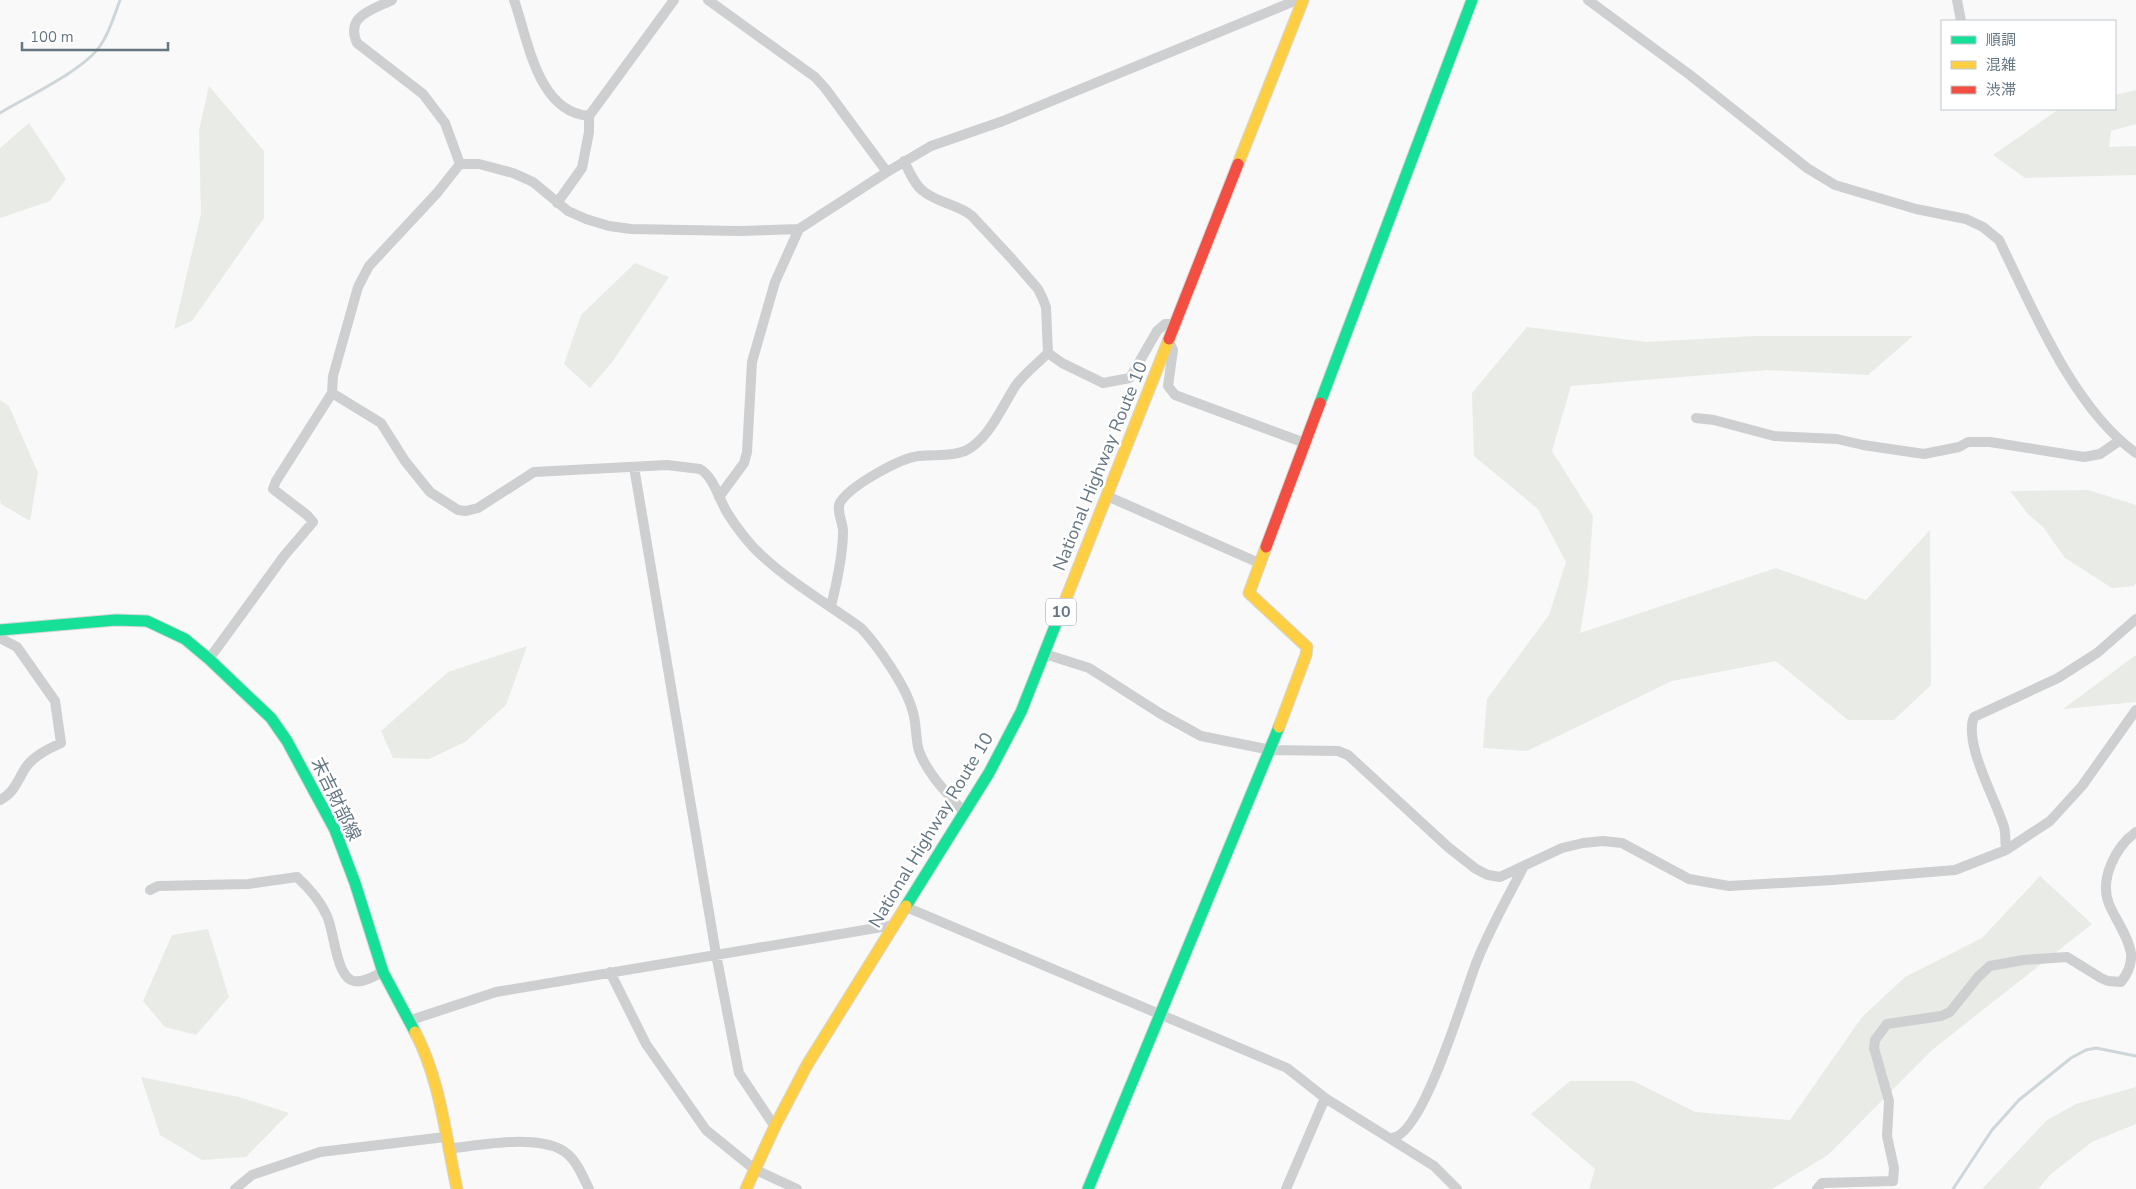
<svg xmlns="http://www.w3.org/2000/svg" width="2136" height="1189" font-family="'Nunito Sans','Noto Sans JP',sans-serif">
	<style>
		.green { fill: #e8ebe6 }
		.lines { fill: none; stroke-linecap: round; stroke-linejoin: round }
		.stream { stroke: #ced6d9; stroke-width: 3 }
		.fast-casing { stroke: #d5d6d7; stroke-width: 13 }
		.slow-casing { stroke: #d5d6d7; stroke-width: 13 }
		.jam-casing { stroke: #d5d6d7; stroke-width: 13 }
		.street { stroke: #cecfd0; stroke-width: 10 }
		.fast { stroke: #16e098; stroke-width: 11 }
		.slow { stroke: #ffcf43; stroke-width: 11 }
		.jam { stroke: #f24e42; stroke-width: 11 }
		.labels { text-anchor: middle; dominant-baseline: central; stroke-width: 5; stroke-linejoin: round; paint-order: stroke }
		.shield { fill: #fff; stroke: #939fa8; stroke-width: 1 }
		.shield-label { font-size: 16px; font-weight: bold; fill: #657683 }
		.street-label { font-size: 18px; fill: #657683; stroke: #fff }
	</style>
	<rect width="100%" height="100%" fill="#f9f9f9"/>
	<!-- green -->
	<path class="green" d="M 209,86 L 264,151 L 264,218 L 192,321 L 174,329 L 201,214 L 199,131 Z
		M 2136,90 L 2136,124 L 2111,131 L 2109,147 L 2136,146 L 2136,175 L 2025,178 L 1993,155 L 2059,109 L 2115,109 L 2115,95 Z
		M 29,123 L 66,179 L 50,201 L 0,218 L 0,148 Z
		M 635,263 L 669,277 L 613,361 L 590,388 L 564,364 L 581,315 Z
		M 1527,327 L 1646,342 L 1754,336 L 1913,336 L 1868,375 L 1767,370 L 1571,386 L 1552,451 L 1593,516 L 1588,584 L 1580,633 L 1776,568 L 1866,600 L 1930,530 L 1931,685 L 1894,720 L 1848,720 L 1776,661 L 1672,681 L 1527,751 L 1483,748 L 1487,699 L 1549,615 L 1566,562 L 1538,509 L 1474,456 L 1472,393 Z
		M 0,400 L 9,406 L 38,473 L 30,521 L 1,504 L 0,500 Z
		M 2088,490 L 2136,505 L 2136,583 L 2134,586 L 2112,588 L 2065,558 L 2043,527 L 2028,514 L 2010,491 Z
		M 527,646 L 506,705 L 465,742 L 429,759 L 393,758 L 381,731 L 448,672 Z
		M 2136,655 L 2136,702 L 2063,709 Z
		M 2040,876 L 2092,924 L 1932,1050 L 1828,1155 L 1772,1189 L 1589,1189 L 1595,1169 L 1531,1114 L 1570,1081 L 1633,1081 L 1695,1112 L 1790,1120 L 1862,1017 L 1905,977 L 1982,938 Z
		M 208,929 L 229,997 L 196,1035 L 165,1027 L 143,1001 L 172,935 Z
		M 141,1077 L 239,1097 L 289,1113 L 246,1157 L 202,1160 L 160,1135 Z
		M 2136,1087 L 2136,1124 L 2092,1142 L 2051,1174 L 2038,1189 L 1982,1189 L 2047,1120 L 2076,1104 Z"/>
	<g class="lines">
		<!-- stream -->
		<path class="stream" d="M 0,113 C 26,97 83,71 100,46 C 110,32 114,16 120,0
			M 1953,1189 L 1992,1130 L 2019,1100 L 2071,1058 L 2086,1050 L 2096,1048 L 2136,1056"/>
		<defs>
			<path id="fast" d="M 1320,403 L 1472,0
				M 0,630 L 116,620 L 147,621 L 185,639 L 209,659 L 271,718 L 287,741 L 335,830 L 355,883 L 383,972 L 415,1032
				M 906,906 L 989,773 L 1021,712 L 1061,611
				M 1088,1189 L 1279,727"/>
			<path id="slow" d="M 1238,164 L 1303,0
				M 1266,547 L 1249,593 L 1307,647 L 1306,655 L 1279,727
				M 1061,611 L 1169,339
				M 415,1032 C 440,1079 446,1138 457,1189
				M 746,1189 L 775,1126 L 807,1065 L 906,906"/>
			<path id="jam" d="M 1169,339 L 1238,164
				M 1266,547 L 1320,403"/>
		</defs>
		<!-- fast casing -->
		<use href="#fast" class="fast-casing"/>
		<!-- slow casing -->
		<use href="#slow" class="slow-casing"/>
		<!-- jam casing -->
		<use href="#jam" class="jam-casing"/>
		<!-- street -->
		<path class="street" d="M 392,0 C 372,10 345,16 357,43 L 423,94 L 445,123 L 460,164
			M 514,0 C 528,39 537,112 589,116 L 674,0
			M 708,0 L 815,77 L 825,88 L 887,172
			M 1588,0 L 1690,75 L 1807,168 L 1835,185 L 1916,209 L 1966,219 L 1983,227 L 1999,240 C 2033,309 2073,408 2136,453
			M 1957,0 L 1961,21
			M 460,164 L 479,164 L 513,173 L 533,182 L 568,211 L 586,219 L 609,226 L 631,229 L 739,231 L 799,229 L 887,172 L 931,146 L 1003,121 L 1297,0
			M 557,203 L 582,168 L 589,132 L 589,116
			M 1169,341 L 1173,350 L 1168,386 L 1175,395 L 1305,443
			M 1048,353 L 1062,363 L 1103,383 L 1130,378 L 1157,331 L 1165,324 L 1175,324
			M 332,393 L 381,423 L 405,461 L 430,492 L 458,510 L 466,511 L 478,508 L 534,472 L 667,465 L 700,469 C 714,477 719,500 728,514 C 735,525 744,537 753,547 C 784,579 825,602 861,628 C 878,646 905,685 912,709 C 917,722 915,738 919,751 C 928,775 948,794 965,813
			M 1696,418 L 1714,420 L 1774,436 L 1837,439 L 1863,445 L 1924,454 L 1959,447 L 1968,442 L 1990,442 L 2084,457 L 2100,454 L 2119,441
			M 634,467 L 716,954 L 739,1073 L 775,1127
			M 1107,496 L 1259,563
			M 719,497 L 744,463 L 747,452 L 752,362 L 775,282 L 799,229
			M 831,606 C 837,582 843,555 843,531 C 843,522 835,509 841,501 C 852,485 900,458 919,456 C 935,454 950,457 965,451 C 989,440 1002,406 1016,385 C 1025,373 1038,363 1048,353 L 1046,307 L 1042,297 L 1038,289 L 1012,259 L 972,216 C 958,204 937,203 923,191 C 914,184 909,171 904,161
			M 0,638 L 17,647 L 55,701 L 61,743 C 48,749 35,755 26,767 C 17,781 15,792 0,800
			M 1045,654 L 1089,668 L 1161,714 L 1201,736 L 1271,750 L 1338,751 L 1348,755 L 1448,847 L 1476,869 L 1488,875 L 1500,877 L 1562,848 L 1583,843 L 1603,841 L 1622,843 L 1689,879 L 1729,886 L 1833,880 L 1955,870 L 2006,850 L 2050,821 L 2082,786 L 2136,710
			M 209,659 L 284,556 L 313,522 L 307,515 L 273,489 L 276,481 L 332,393 L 333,376 L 358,287 L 369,266 L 437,193 L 460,164
			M 2006,850 C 2005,843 2006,834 2004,827 C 1996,800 1963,743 1974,717 L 2058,678 L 2097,653 L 2136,619
			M 150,890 L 158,886 L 248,884 L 297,877 C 309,888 320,900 327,916 C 334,931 336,973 351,980 C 360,985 374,976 383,972
			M 906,907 L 1287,1068 L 1325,1098 L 1434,1166 L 1457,1189
			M 610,972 L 646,1044 L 706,1130 L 754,1169 L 797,1189
			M 408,1021 L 496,992 L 894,925
			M 1391,1138 C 1423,1138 1465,990 1477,961 C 1490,928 1508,897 1524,866
			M 448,1149 C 479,1145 532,1135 560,1149 C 575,1156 582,1175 589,1189
			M 235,1189 L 252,1175 L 320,1152 L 445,1137
			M 1286,1189 L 1325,1098
			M 1817,1189 L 1822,1183 L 1893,1181 L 1894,1168 L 1887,1136 L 1889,1101 L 1874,1048 L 1875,1040 L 1887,1024 L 1941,1016 L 1950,1012 L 1978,977 L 1990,966 L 2023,960 L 2067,957 L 2101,978 L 2108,981 L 2121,982 C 2128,973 2132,965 2131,954 C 2129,937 2115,919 2109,904 C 2099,879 2116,846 2136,832"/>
		<!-- fast -->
		<use href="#fast" class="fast"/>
		<!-- slow -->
		<use href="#slow" class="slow"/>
		<!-- jam -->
		<use href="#jam" class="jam"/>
	</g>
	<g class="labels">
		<!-- shield labels -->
		<rect class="shield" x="1046" y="598.5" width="30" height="27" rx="4"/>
		<g class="shield-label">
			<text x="1061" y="612">10</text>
		</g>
		<!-- street labels -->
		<g class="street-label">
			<text transform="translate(1100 466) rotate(-68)">National Highway Route 10</text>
			<text transform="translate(336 799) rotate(64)">末吉財部線</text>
			<text transform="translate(931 830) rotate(-59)">National Highway Route 10</text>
		</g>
	</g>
	<!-- legend -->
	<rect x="1941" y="20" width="175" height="90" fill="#ffffff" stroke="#c1c8cd"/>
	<rect x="1951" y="36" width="25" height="8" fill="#16e098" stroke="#c1c8cd"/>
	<text x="1986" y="45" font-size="15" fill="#657683">順調</text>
	<rect x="1951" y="61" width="25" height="8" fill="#ffcf43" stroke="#c1c8cd"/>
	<text x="1986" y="70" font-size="15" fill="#657683">混雑</text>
	<rect x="1951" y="86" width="25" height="8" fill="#f24e42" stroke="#c1c8cd"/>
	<text x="1986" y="95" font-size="15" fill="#657683">渋滞</text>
	<!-- scale -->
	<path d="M22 42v8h146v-8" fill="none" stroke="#657683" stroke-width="2.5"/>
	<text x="30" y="42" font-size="15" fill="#657683" stroke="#ffffff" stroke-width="4" paint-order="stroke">100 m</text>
</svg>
